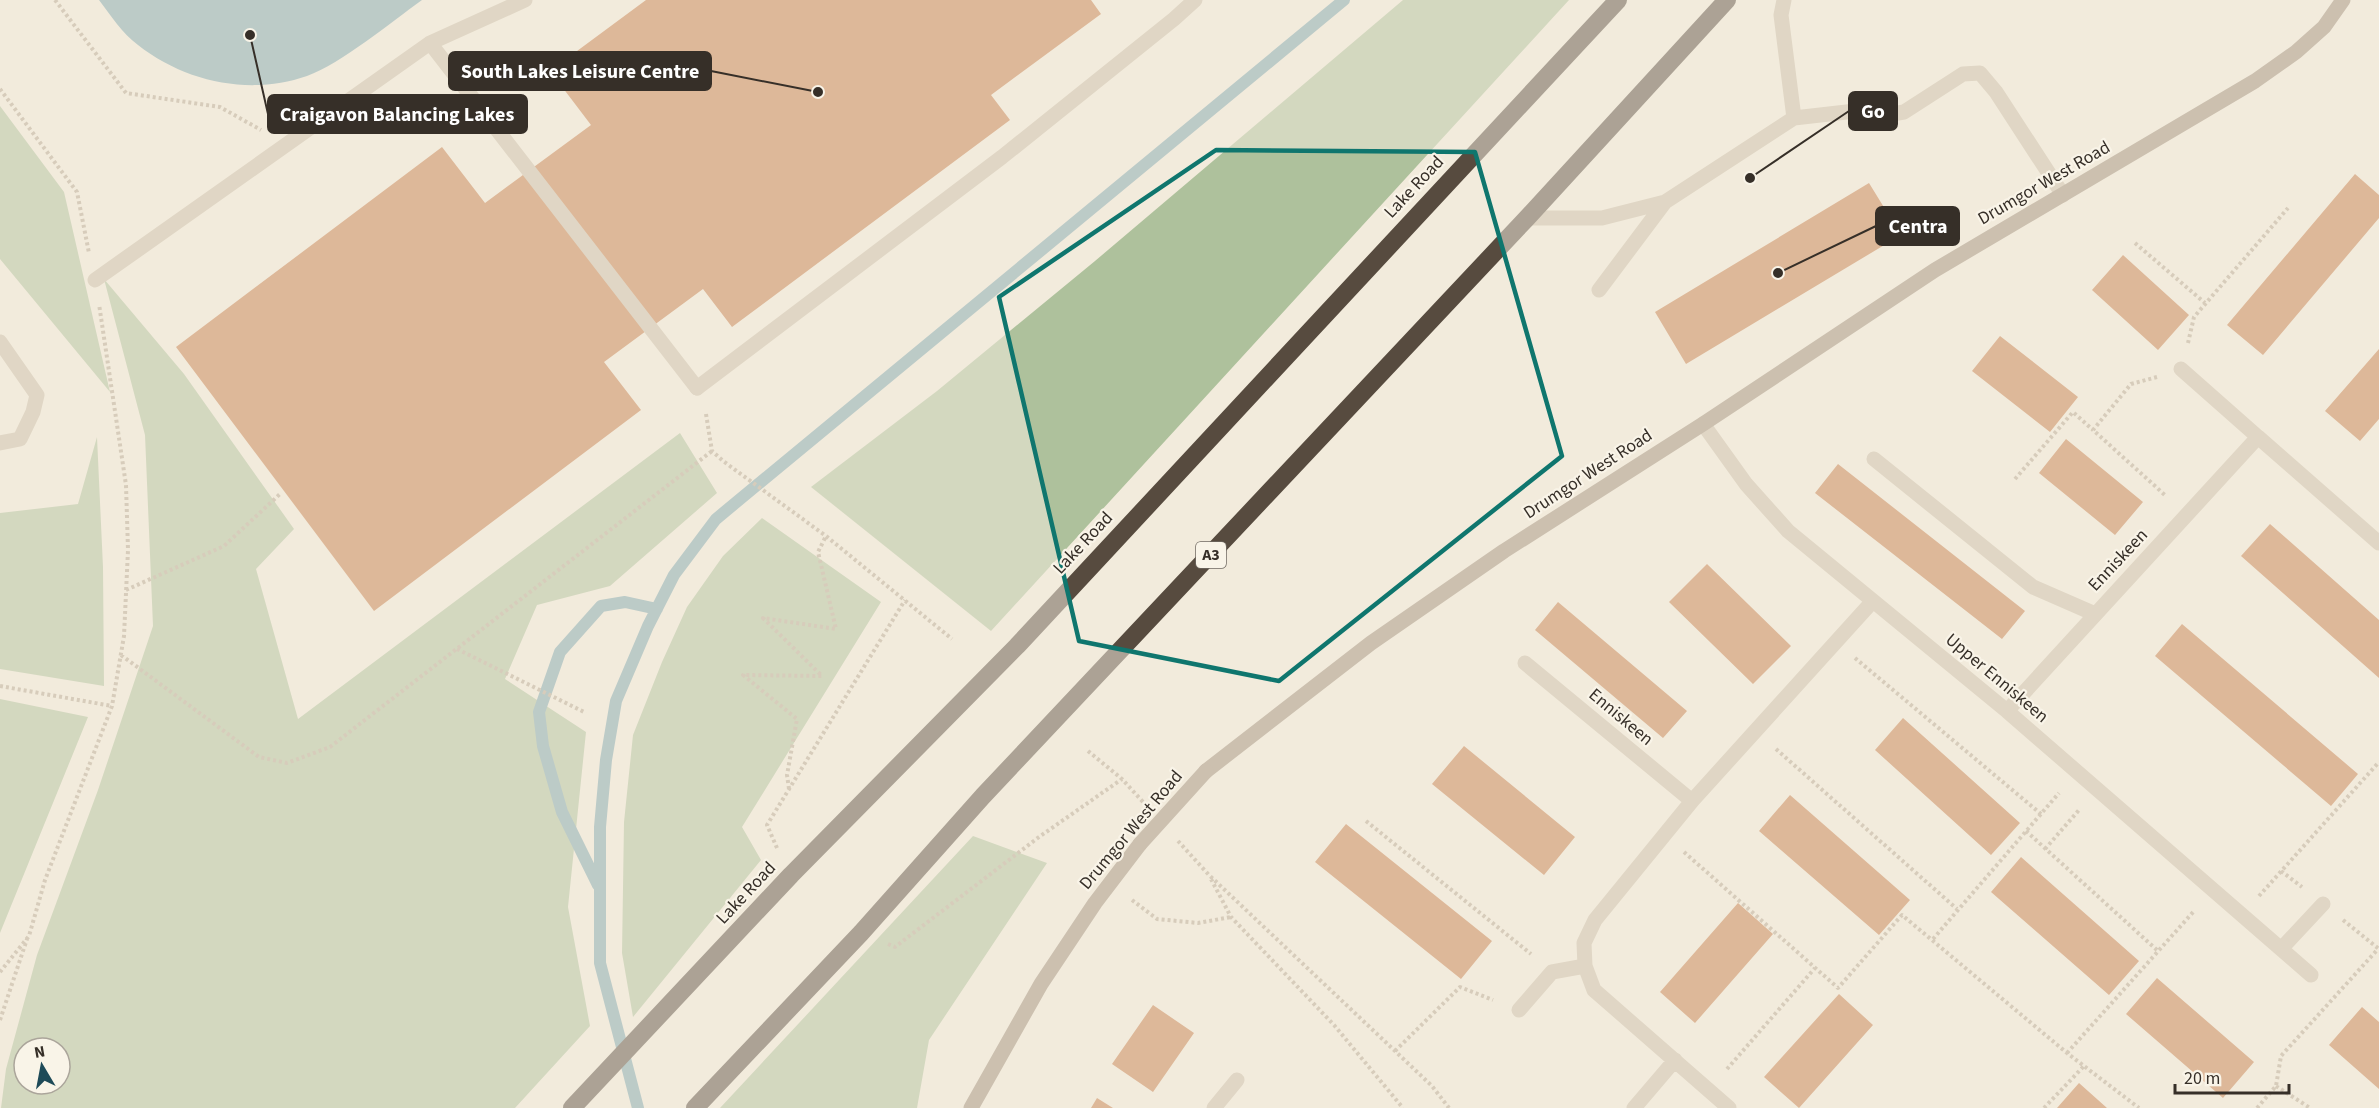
<svg xmlns="http://www.w3.org/2000/svg" width="2379" height="1108" font-family="'Source Sans 3',sans-serif">
	<style>
		.green { fill: #aec19c; fill-rule: evenodd }
		.water { fill: #7ba4ae }
		.lines { fill: none; stroke-linecap: round; stroke-linejoin: round }
		.stream { stroke: #7ba4ae; stroke-width: 12 }
		.building { fill: #c47a47 }
		.path { stroke: #b5a792; stroke-width: 4; stroke-dasharray: 3 3; stroke-linecap: butt }
		.lane { stroke: #cabda8; stroke-width: 15 }
		.street { stroke: #cabda8; stroke-width: 15 }
		.secondary { stroke: #9d8c79; stroke-width: 15 }
		.highway { stroke: #574b3f; stroke-width: 18 }
		.secondary-bridge { stroke: #9d8c79; stroke-width: 15 }
		.marked { fill: none; stroke: #0f766e; stroke-width: 4.5; stroke-linejoin: round }
		.labels { text-anchor: middle; dominant-baseline: central; stroke-width: 4.5; stroke-linejoin: round; paint-order: stroke }
		.shield { fill: #f9f4e8; stroke: #706a62; stroke-width: 1.5 }
		.shield-label { font-size: 16px; font-weight: bold; fill: #362f28 }
		.street-label { font-size: 18px; fill: #362f28; stroke: #f9f4e8 }
		.leader { fill: none; stroke: #362f28; stroke-width: 2 }
		.callout-dot { fill: #362f28; stroke: #f9f4e8; stroke-width: 2 }
		.callout { fill: #362f28; stroke: #362f28; stroke-width: 2 }
		.callout-label { font-size: 20px; text-anchor: middle; font-weight: bold; fill: #fff }
	</style>
	<rect width="100%" height="100%" fill="#f2ebdc"/>
	<!-- green -->
	<path class="green" d="M 1403,0 L 1569,0 L 991,631 L 811,487 L 937,391 L 1095,261 Z
		M 0,106 L 64,192 L 110,392 L 0,259 Z
		M 104,279 L 184,374 L 294,529 L 256,569 L 298,719 L 680,433 L 717,493 L 610,586 L 537,605 L 505,679 L 586,732 L 568,907 L 590,1026 L 515,1108 L 1,1108 L 6,1069 L 37,955 L 98,790 L 153,626 L 145,435 ZM 24,1048 L 60,1048 L 60,1084 L 24,1084 Z
		M 97,437 L 103,567 L 104,686 L 0,669 L 0,513 L 78,504 Z
		M 762,518 L 881,602 L 742,827 L 761,860 L 633,1017 L 622,953 L 624,822 L 633,735 L 662,662 L 687,607 L 723,556 Z
		M 0,699 L 88,717 L 0,933 Z
		M 973,836 L 1047,863 L 929,1040 L 917,1108 L 720,1108 Z"/>
	<!-- water -->
	<path class="water" d="M 99,0 L 422,0 C 390,23 342,63 307,76 C 250,96 185,82 138,45 C 122,33 111,16 99,0 Z"/>
	<g class="lines">
		<!-- stream -->
		<path class="stream" d="M 598,885 L 562,812 L 543,746 L 539,712 L 560,652 L 601,606 L 625,602 L 657,609
			M 638,1108 L 600,963 L 600,827 L 606,760 L 616,701 L 648,626 L 674,575 L 716,519 L 1344,0"/>
	</g>
	<!-- building -->
	<path class="building" d="M 646,0 L 1091,0 L 1101,14 L 991,95 L 1010,120 L 732,327 L 703,289 L 604,362 L 641,410 L 374,611 L 176,347 L 442,147 L 485,203 L 591,125 L 550,71 Z
		M 2355,174 L 2379,195 L 2379,218 L 2263,355 L 2227,325 Z
		M 1869,183 L 1901,235 L 1686,364 L 1655,312 Z
		M 2123,255 L 2189,315 L 2158,350 L 2092,290 Z
		M 2000,336 L 2078,397 L 2050,432 L 1972,371 Z
		M 2379,349 L 2379,419 L 2360,441 L 2325,411 Z
		M 2066,439 L 2143,502 L 2115,535 L 2039,473 Z
		M 1838,464 L 2025,611 L 2002,639 L 1815,493 Z
		M 2270,524 L 2379,620 L 2379,678 L 2241,556 Z
		M 1707,564 L 1791,646 L 1753,684 L 1669,602 Z
		M 1558,602 L 1687,711 L 1663,738 L 1535,630 Z
		M 2182,624 L 2358,774 L 2331,806 L 2155,656 Z
		M 1903,718 L 2020,823 L 1991,855 L 1875,750 Z
		M 1464,746 L 1575,837 L 1544,875 L 1432,784 Z
		M 1790,795 L 1910,900 L 1879,935 L 1759,831 Z
		M 1346,824 L 1492,941 L 1461,979 L 1315,862 Z
		M 2021,857 L 2139,961 L 2109,995 L 1991,892 Z
		M 1738,903 L 1773,934 L 1695,1023 L 1660,992 Z
		M 2157,978 L 2254,1062 L 2223,1098 L 2126,1014 Z
		M 1839,994 L 1873,1025 L 1799,1108 L 1764,1077 Z
		M 1153,1005 L 1194,1033 L 1153,1092 L 1112,1064 Z
		M 2362,1007 L 2379,1022 L 2379,1089 L 2329,1045 Z
		M 2079,1083 L 2107,1108 L 2057,1108 Z
		M 1097,1098 L 1113,1108 L 1091,1108 Z"/>
	<g class="lines">
		<!-- path -->
		<path class="path" d="M 55,0 L 126,93 L 220,107 L 261,130
			M 0,89 L 77,192 L 89,253
			M 2135,243 L 2205,303
			M 2188,343 L 2194,317 L 2288,208
			M 2157,377 L 2131,384 L 2093,430 L 2166,496
			M 706,414 L 712,451 L 723,461 L 826,536 L 952,639
			M 2015,479 L 2073,412 L 2093,430
			M 126,590 L 224,546 L 280,494
			M 457,649 L 586,713
			M 121,655 L 259,757 L 287,763 L 330,747 L 712,451
			M 1855,658 L 2041,814
			M 0,686 L 112,706
			M 1776,749 L 1957,909
			M 1088,751 L 1122,779 L 1143,802
			M 789,789 L 787,775 L 797,719 L 743,675 L 822,676 L 763,618 L 836,629 L 818,552 L 826,536
			M 1366,821 L 1531,954
			M 2026,831 L 2158,951
			M 1178,841 L 1209,875 L 1432,1086 L 1449,1108
			M 777,848 L 767,825 L 905,600
			M 2045,849 L 2079,810
			M 1684,852 L 1838,988 L 1902,915 L 2067,1053 L 2139,1108
			M 2281,871 L 2302,887
			M 1211,879 L 1231,917 L 1334,1025 L 1403,1108
			M 2259,896 L 2379,762
			M 1132,900 L 1157,919 L 1198,923 L 1231,917
			M 2343,920 L 2379,949
			M 1933,939 L 2059,793
			M 888,944 L 895,947 L 1039,837 L 1122,779
			M 0,972 L 29,936 L 45,880 L 112,706 L 124,636 L 128,550 L 126,485 L 99,304
			M 0,1020 L 27,939
			M 1395,1051 L 1460,987 L 1493,1000
			M 2067,1053 L 2195,910
			M 1727,1069 L 1815,968
			M 2276,1086 L 2310,1108
			M 2044,1108 L 2084,1066
			M 2257,1108 L 2276,1086 L 2281,1056 L 2378,949"/>
		<!-- lane -->
		<path class="lane" d="M 1784,0 L 1781,15 L 1794,118
			M 1527,218 L 1602,218 L 1665,202
			M 1599,290 L 1665,202 L 1794,118 L 1864,110 L 1886,115 L 1904,112 L 1963,74 L 1980,73 L 1996,92 L 2063,195
			M 0,342 L 37,395 L 33,412 L 20,439 L 0,443
			M 697,388 L 1002,157 L 1174,19 L 1195,0
			M 1874,459 L 2033,587 L 2095,614"/>
		<!-- street -->
		<path class="street" d="M 430,43 L 697,388
			M 95,280 L 430,43 L 525,0
			M 2181,369 L 2258,437
			M 1703,424 L 1746,484 L 1788,531 L 2007,711 L 2311,975
			M 1525,663 L 1692,801
			M 2007,711 L 2258,437 L 2379,543
			M 2281,949 L 2323,904
			M 1519,1010 L 1552,972 L 1585,966
			M 1214,1108 L 1237,1080
			M 1634,1108 L 1675,1060
			M 1729,1108 L 1594,990 L 1585,966 L 1584,943 L 1595,920 L 1692,801 L 1872,602"/>
		<!-- secondary -->
		<path class="secondary" d="M 1206,771 L 1371,643 L 1504,551 L 1703,424 L 1935,270 L 2255,81 L 2296,52 L 2324,27 L 2343,0
			M 971,1108 L 1041,984 L 1095,903 L 1140,844"/>
		<!-- highway -->
		<path class="highway" d="M 572,1108 L 791,875 L 1017,646 L 1618,0
			M 695,1108 L 861,933 L 983,796 L 1527,218 L 1727,0"/>
		<!-- secondary-bridge -->
		<path class="secondary-bridge" d="M 1140,844 L 1206,771"/>
	</g>
	<!-- marked area -->
	<path d="M0 0H2379V1108H0ZM 1216,150 L 1475,152 L 1562,456 L 1279,681 L 1079,641 L 999,297 Z" fill="#f2ebdc" fill-opacity=".55" fill-rule="evenodd"/>
	<path class="marked" d="M 1216,150 L 1475,152 L 1562,456 L 1279,681 L 1079,641 L 999,297 Z"/>
	<g class="labels">
		<!-- shield labels -->
		<rect class="shield" x="1196" y="542" width="30" height="26" rx="4.5"/>
		<g class="shield-label">
			<text x="1211" y="555">A3</text>
		</g>
		<!-- street labels -->
		<g class="street-label">
			<text transform="translate(2044 183) rotate(-30)">Drumgor West Road</text>
			<text transform="translate(1414 187) rotate(-47)">Lake Road</text>
			<text transform="translate(1588 474) rotate(-33)">Drumgor West Road</text>
			<text transform="translate(1083 543) rotate(-47)">Lake Road</text>
			<text transform="translate(2118 560) rotate(-47)">Enniskeen</text>
			<text transform="translate(1997 678) rotate(40)">Upper Enniskeen</text>
			<text transform="translate(1621 717) rotate(40)">Enniskeen</text>
			<text transform="translate(1131 830) rotate(-50)">Drumgor West Road</text>
			<text transform="translate(746 893) rotate(-47)">Lake Road</text>
		</g>
	</g>
	<!-- callouts -->
	<path class="leader" d="M818 92L711 71M1750 178L1849 111M250 35L268 114M1778 273L1876 226"/>
	<g class="callout-dot">
		<circle cx="818" cy="92" r="6"/>
		<circle cx="1750" cy="178" r="6"/>
		<circle cx="250" cy="35" r="6"/>
		<circle cx="1778" cy="273" r="6"/>
	</g>
	<g class="callout">
		<rect x="449" y="52" width="262" height="38" rx="6"/>
		<rect x="1849" y="92" width="48" height="38" rx="6"/>
		<rect x="268" y="95" width="259" height="38" rx="6"/>
		<rect x="1876" y="207" width="83" height="38" rx="6"/>
	</g>
	<g class="callout-label">
		<text x="580" y="78">South Lakes Leisure Centre</text>
		<text x="1873" y="118">Go</text>
		<text x="397" y="121">Craigavon Balancing Lakes</text>
		<text x="1918" y="233">Centra</text>
	</g>
	<!-- north arrow -->
	<g transform="translate(42 1066) rotate(350)"><circle r="28" fill="#f9f4e8" stroke="#aba59b" stroke-width="1.5"/>
	<path d="M0-4.5L10 22L0 15L-10 22Z" fill="#1e4a58"/>
	<text y="-9" font-size="16" font-weight="bold" text-anchor="middle" fill="#362f28">N</text>
	</g>
	<!-- scale -->
	<path d="M2175 1084v9h114v-9" fill="none" stroke="#362f28" stroke-width="3"/>
	<text x="2184" y="1084" font-size="18" fill="#362f28" stroke="#f9f4e8" stroke-width="4.5" paint-order="stroke">20 m</text>
</svg>
